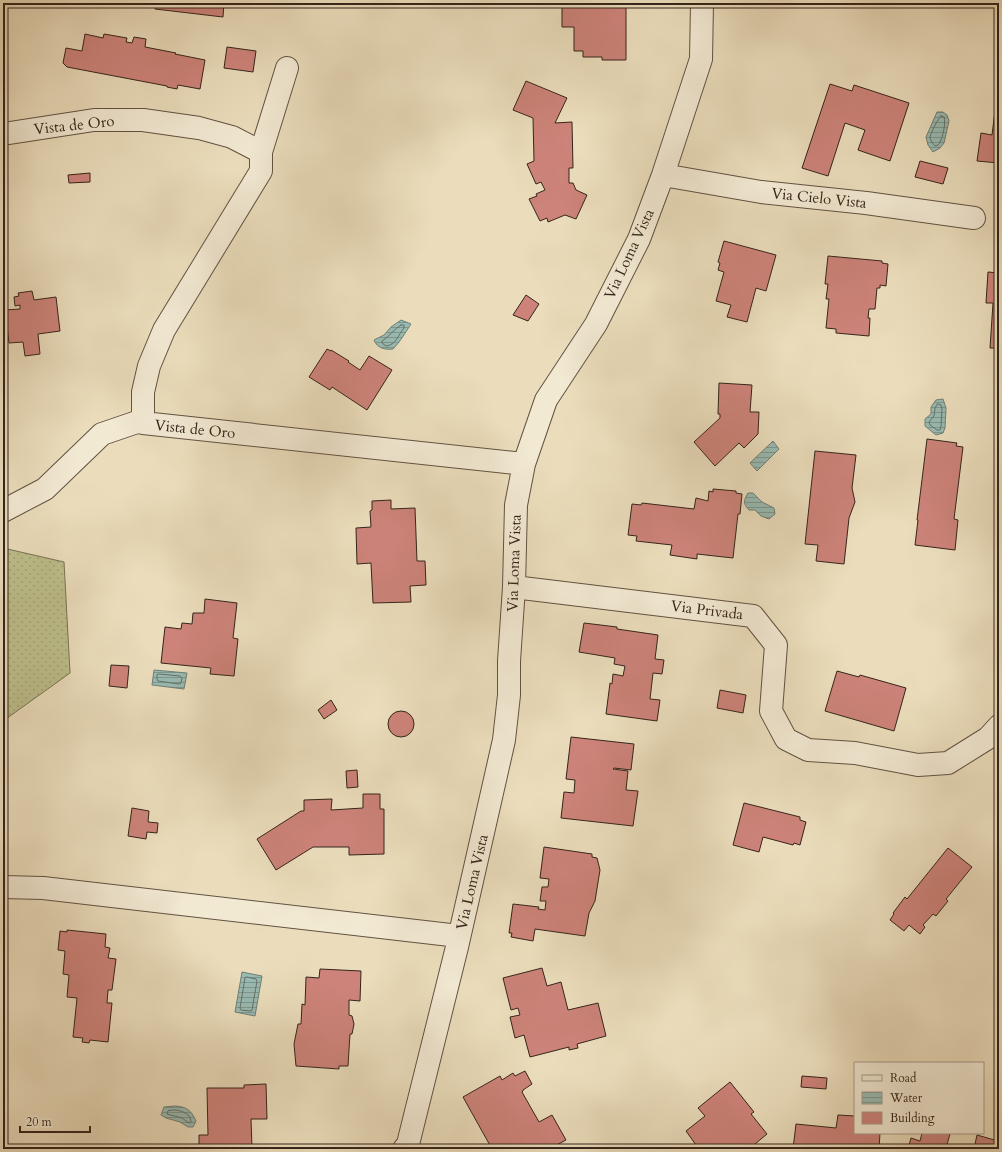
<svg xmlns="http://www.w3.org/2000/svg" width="1002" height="1152" font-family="Cardo,serif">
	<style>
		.grass { fill: url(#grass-dots); stroke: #797253 }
		.water { fill: url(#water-rules); stroke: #707f76 }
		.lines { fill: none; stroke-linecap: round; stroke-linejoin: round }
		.shore { stroke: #667066; stroke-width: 1 }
		.building { fill: #cd837a; stroke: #35241a }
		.street-casing { stroke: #625242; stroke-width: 24 }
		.street { stroke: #f2e9d3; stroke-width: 22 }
		.labels { text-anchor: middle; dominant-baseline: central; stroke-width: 3; stroke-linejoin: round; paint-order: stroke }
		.street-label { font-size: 15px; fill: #35241a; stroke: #f2e9d3 }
	</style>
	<defs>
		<pattern id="grass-dots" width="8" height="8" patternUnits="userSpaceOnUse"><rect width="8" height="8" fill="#bdbf8c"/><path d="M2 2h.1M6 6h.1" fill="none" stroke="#a3a478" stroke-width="1.8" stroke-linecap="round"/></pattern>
		<pattern id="water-rules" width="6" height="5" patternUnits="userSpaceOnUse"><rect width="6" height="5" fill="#98bbb3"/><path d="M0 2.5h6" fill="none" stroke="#7d9891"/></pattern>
	</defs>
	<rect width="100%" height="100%" fill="#ebddbc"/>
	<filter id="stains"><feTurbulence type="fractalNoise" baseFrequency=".005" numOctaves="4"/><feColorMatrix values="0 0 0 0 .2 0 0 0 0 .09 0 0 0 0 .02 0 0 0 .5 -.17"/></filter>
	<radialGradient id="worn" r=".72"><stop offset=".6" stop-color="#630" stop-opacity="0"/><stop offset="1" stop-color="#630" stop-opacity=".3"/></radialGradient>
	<!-- grass -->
	<path class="grass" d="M 3,548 L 64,562 L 70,673 L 3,721 Z"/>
	<!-- water -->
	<path class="water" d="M 937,112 L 943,112 L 947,115 L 949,121 L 944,143 L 940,148 L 933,152 L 928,145 L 926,137 Z
		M 401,320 L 411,324 C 405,333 400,342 393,349 C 385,350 377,348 374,340 L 384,335 L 391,327 Z
		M 943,399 L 946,408 L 945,428 L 943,433 L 936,435 L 925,426 L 925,419 L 931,414 L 931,407 L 936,400 Z
		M 773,441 L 779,449 L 757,471 L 750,463 Z
		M 748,493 L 753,493 L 762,502 L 774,508 L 775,514 L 769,519 L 761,516 L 755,510 L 749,510 C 743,503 743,502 748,493 Z
		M 154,670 L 187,673 L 184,689 L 152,685 Z
		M 242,972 L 262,976 L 255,1016 L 235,1012 Z
		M 175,1106 C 187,1107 191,1110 196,1121 L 193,1127 L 188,1127 L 180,1122 L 166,1118 L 161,1115 L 164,1107 Z"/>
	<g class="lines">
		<!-- shore -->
		<path class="shore" d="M 941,116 L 944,117 C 946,122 943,137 940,142 C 939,145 938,145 935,146 C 933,144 930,140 930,137 C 931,132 938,119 941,116 Z
			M 401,325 L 404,325 L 404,328 C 398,335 396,345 386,346 L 382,343 L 382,341 C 389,337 394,329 401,325 Z
			M 938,404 L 941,405 L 942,409 L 941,427 L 940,430 L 937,430 L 930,425 L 929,422 L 934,416 L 935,408 Z
			M 159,674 L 180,676 L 182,678 L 181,683 L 179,684 L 158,681 L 157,679 L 157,675 Z
			M 247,977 L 256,979 L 257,981 L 252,1010 L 251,1011 L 241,1010 L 240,1008 L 245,978 Z
			M 175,1110 C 183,1111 191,1114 191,1122 L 189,1123 L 182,1118 L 167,1114 L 168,1111 Z"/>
	</g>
	<!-- building -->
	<path class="building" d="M 156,3 L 224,3 L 223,17 L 155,9 Z
		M 562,3 L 626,3 L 626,60 L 602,60 L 602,57 L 583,57 L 583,51 L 574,51 L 574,27 L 562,27 Z
		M 85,34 L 103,38 L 104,34 L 127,38 L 126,42 L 132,43 L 134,37 L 146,39 L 145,47 L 176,53 L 175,54 L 205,60 L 200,89 L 178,85 L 177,89 L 167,87 L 167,86 L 67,67 L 63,63 L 66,48 L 82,51 Z
		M 227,47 L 256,51 L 253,72 L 224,68 Z
		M 999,79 L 999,163 L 977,161 L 981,133 L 992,135 Z
		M 526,81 L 567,98 L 555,123 L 572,122 L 573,168 L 569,168 L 569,183 L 573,183 L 576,190 L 587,195 L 576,219 L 565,215 L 548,222 L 547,218 L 540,221 L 529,199 L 537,196 L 536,194 L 545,190 L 541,182 L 536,184 L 527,164 L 534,161 L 533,118 L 513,110 Z
		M 830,84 L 852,91 L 854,85 L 909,103 L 890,161 L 858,150 L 865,130 L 845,123 L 828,176 L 802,168 Z
		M 920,161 L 948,168 L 943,184 L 915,177 Z
		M 90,173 L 90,182 L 69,183 L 68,175 Z
		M 724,241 L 776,255 L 766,291 L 756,288 L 747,322 L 727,317 L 731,305 L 716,301 L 724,272 L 718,270 L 720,263 L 718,262 Z
		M 828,256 L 882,261 L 882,263 L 888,264 L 886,286 L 880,285 L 880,288 L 877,288 L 875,309 L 869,309 L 868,318 L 870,318 L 869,336 L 836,333 L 836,329 L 826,328 L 829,299 L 826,299 L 828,284 L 825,284 Z
		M 988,272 L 999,273 L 999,348 L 990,348 L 993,303 L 986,303 Z
		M 32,291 L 34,300 L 56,297 L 60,331 L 38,334 L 40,354 L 25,356 L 23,342 L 9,343 L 5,310 L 20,309 L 20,305 L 15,306 L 14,297 L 19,296 L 18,293 Z
		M 526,295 L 539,304 L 528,321 L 513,315 Z
		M 327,349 L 331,351 L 331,350 L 349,361 L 348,362 L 360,370 L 369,356 L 392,370 L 367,410 L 332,387 L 330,390 L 309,377 Z
		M 719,383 L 752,385 L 750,412 L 759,412 L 758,434 L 744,448 L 739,443 L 715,466 L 694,442 L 720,418 L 720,414 L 718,414 Z
		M 927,439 L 957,443 L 956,446 L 963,447 L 954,519 L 958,520 L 955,550 L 915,545 L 918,520 L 917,520 Z
		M 815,451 L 856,455 L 852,488 L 855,502 L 849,518 L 844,564 L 816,561 L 818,545 L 805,544 Z
		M 713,489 L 736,491 L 736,493 L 742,494 L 740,514 L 738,514 L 733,558 L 697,554 L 697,559 L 670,555 L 672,545 L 636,541 L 637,536 L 628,535 L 632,504 L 641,505 L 642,503 L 694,509 L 696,498 L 708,501 L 709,491 L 713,492 Z
		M 391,500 L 391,509 L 415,508 L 417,561 L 425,561 L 426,585 L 410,586 L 411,602 L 373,603 L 371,563 L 357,564 L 356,528 L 371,527 L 370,511 L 372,510 L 372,501 Z
		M 205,599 L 237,603 L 233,638 L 238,639 L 234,676 L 210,674 L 211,668 L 161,663 L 165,627 L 181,629 L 182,623 L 192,624 L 193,613 L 204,613 Z
		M 584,623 L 617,627 L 617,629 L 658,635 L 655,659 L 664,660 L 662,674 L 653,673 L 650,699 L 660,700 L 657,721 L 606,714 L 610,683 L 612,684 L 613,674 L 623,676 L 625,666 L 614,664 L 615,658 L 579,652 Z
		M 111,665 L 129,666 L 127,688 L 109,686 Z
		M 837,671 L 859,677 L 860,675 L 906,688 L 894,731 L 825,711 Z
		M 720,690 L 746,695 L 743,713 L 717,708 Z
		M 331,700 L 337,710 L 324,719 L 318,710 Z
		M388 724a13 13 0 1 1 26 0a13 13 0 1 1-26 0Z
		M 571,737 L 634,744 L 631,770 L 614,768 L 613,769 L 628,771 L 626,790 L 638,791 L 633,826 L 561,818 L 564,792 L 574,793 L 575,780 L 566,779 Z
		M 357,770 L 358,787 L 347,788 L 346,771 Z
		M 363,794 L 380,794 L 380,809 L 384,809 L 384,854 L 349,855 L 349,847 L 313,847 L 276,870 L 257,839 L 301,811 L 304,811 L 304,800 L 332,799 L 331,810 L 363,808 Z
		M 744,803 L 800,817 L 800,820 L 806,822 L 800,845 L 794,843 L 793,845 L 763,837 L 759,852 L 733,845 Z
		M 132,808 L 149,811 L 148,822 L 158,823 L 157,833 L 147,832 L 146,839 L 128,836 Z
		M 544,847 L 592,854 L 592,857 L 597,858 L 600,870 L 595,901 L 589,913 L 585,936 L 535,929 L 533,941 L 511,937 L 512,933 L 509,933 L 513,904 L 539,907 L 538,909 L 545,910 L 546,901 L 540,901 L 542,887 L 548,887 L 549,879 L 540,878 Z
		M 948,848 L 972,867 L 946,899 L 948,901 L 936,916 L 933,914 L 923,925 L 925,927 L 920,934 L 909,925 L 904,931 L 890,920 L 894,914 L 893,913 L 905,897 L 907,899 Z
		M 67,930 L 106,934 L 105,947 L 110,948 L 108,958 L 116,959 L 112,990 L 108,990 L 107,1003 L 112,1003 L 108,1042 L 90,1040 L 89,1043 L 82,1042 L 83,1038 L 73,1037 L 77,998 L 67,997 L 69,975 L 63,974 L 65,951 L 58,950 L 60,931 L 67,932 Z
		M 542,968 L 547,986 L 561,982 L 568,1010 L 598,1003 L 606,1036 L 577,1044 L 578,1048 L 569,1050 L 569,1047 L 530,1057 L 524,1035 L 515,1038 L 510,1017 L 520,1015 L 518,1008 L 511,1010 L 503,978 Z
		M 320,969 L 361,971 L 360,1001 L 349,1000 L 349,1015 L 352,1016 L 354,1024 L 352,1034 L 350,1034 L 348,1066 L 339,1066 L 339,1069 L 296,1066 L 294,1044 L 298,1024 L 301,1024 L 302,1004 L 305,1005 L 306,977 L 319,978 Z
		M 525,1071 L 532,1084 L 523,1090 L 523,1091 L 522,1092 L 539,1122 L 552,1115 L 566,1140 L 549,1149 L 492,1149 L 463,1097 L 500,1076 L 502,1080 L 513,1073 L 515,1076 Z
		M 802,1076 L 827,1078 L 826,1089 L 801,1087 Z
		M 730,1082 L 754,1112 L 751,1114 L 767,1134 L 749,1149 L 732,1149 L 729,1146 L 725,1149 L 691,1149 L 696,1145 L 686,1131 L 705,1116 L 698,1108 Z
		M 266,1084 L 267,1119 L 251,1119 L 252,1149 L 199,1149 L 199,1135 L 208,1135 L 207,1088 L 244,1088 L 244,1085 Z
		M 838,1115 L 855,1116 L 855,1133 L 880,1133 L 879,1149 L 793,1149 L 796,1124 L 836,1128 Z
		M 922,1133 L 945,1133 L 950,1134 L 946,1148 L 950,1149 L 908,1149 L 911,1138 L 920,1141 Z
		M 977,1135 L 998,1141 L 995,1149 L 974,1149 Z"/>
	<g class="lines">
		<defs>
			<path id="street" d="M 3,134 L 94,120 L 143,120 L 199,128 L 232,137 L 261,152 L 261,171 L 164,330 L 149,366 L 143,392 L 143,423 L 524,464
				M 261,152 L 287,68
				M 663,175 L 761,192 L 866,203 L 974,218
				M 3,511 L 45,489 L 102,434 L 137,422 L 143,423
				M 514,587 L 753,616 L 776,645 L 771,711 L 786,739 L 808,750 L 855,753 L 918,765 L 948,763 L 988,738 L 999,726
				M 3,887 L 43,888 L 459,936
				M 404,1149 L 408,1144 L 457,947 L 504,740 L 509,695 L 509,661 L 514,587 L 516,505 L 524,464 L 546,400 L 596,324 L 639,239 L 663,175 L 701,59 L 702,3"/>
		</defs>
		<!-- street casing -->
		<use href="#street" class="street-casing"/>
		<!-- street -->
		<use href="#street" class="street"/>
	</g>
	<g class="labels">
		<!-- street labels -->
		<g class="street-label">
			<text transform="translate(74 125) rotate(-6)">Vista de Oro</text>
			<text transform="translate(819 198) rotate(6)">Via Cielo Vista</text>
			<text transform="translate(629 254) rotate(-65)">Via Loma Vista</text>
			<text transform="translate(195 429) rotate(6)">Vista de Oro</text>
			<text transform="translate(514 563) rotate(-88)">Via Loma Vista</text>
			<text transform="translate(707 610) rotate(7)">Via Privada</text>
			<text transform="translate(472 882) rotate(-77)">Via Loma Vista</text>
		</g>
	</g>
	<!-- margin -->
	<rect width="1002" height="1152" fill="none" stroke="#ebddbc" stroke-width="16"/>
	<rect x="4" y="4" width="994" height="1144" fill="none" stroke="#35241a" stroke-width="2"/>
	<rect x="8" y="8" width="986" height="1136" fill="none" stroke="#35241a"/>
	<!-- legend -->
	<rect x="854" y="1062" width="130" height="72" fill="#f2e9d3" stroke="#a69a89"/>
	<rect x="862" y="1075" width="20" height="6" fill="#f2e9d3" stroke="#a69a89"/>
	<text x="890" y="1082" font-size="12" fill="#35241a">Road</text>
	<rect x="862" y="1092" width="20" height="12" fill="url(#water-rules)" stroke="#a69a89"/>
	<text x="890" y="1102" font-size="12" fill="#35241a">Water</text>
	<rect x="862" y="1112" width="20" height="12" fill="#cd837a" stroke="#a69a89"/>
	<text x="890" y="1122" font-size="12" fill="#35241a">Building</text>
	<!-- scale -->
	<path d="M20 1126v6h70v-6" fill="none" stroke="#35241a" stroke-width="2"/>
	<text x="26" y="1126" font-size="12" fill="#35241a" stroke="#f2e9d3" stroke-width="3" paint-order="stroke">20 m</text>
	<rect width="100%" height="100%" filter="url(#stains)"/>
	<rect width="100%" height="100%" fill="url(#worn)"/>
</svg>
